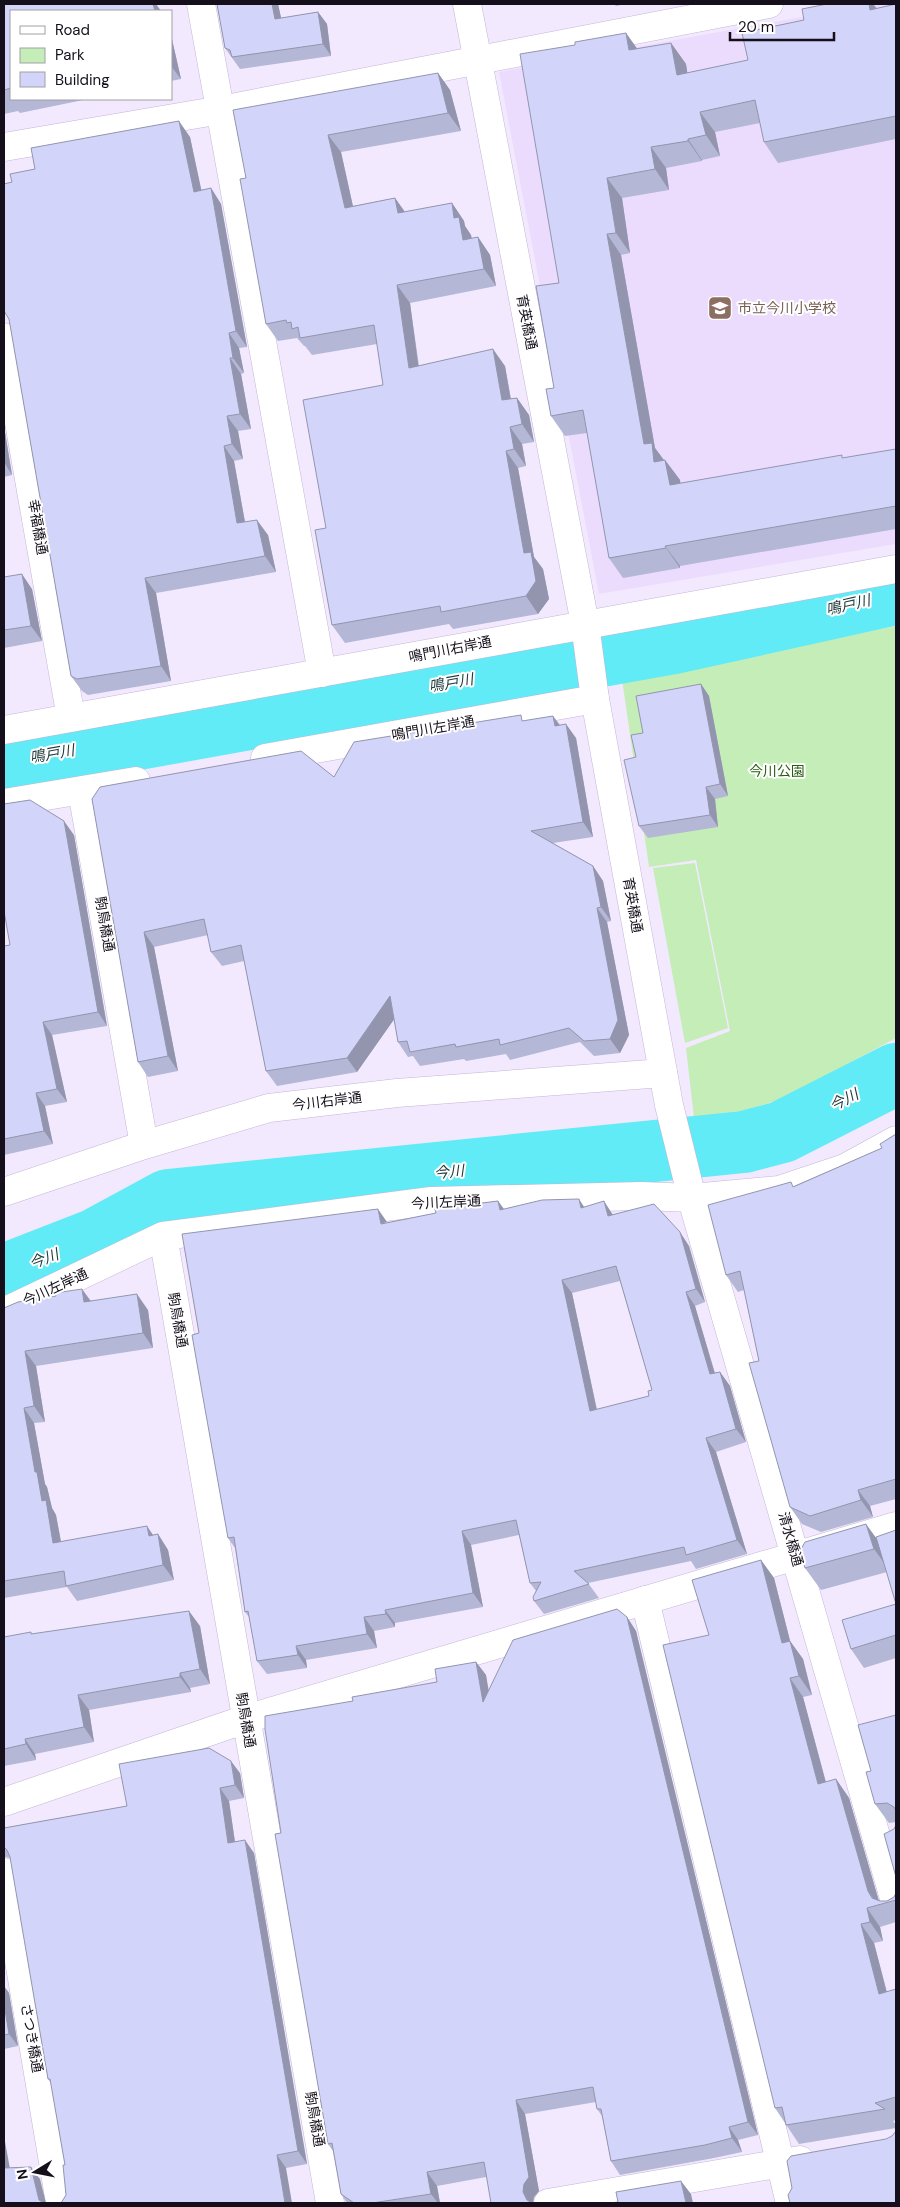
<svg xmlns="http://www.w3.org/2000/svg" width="900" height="2207" font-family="'DM Sans','Noto Sans JP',sans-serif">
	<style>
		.built { fill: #ebdcfd }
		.green { fill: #c5edb8 }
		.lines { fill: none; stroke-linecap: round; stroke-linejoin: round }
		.river { stroke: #61ebf6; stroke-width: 62 }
		.minor-casing { stroke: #c5b5d6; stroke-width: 29 }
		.tertiary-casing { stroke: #c5b5d6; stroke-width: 29 }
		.minor { stroke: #fff; stroke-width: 28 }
		.tertiary { stroke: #fff; stroke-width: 28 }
		.wall { fill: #b5b7d6; fill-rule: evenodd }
		.shaded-wall { fill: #9395ae }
		.building { fill: #d2d5f9; stroke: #9395ae; fill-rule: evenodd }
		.labels { text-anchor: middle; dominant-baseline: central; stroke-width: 4; stroke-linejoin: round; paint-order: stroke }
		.education-label { font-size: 14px; fill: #785e54; stroke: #fff; text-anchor: start }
		.street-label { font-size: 14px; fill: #150f1b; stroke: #fff }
		.park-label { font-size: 14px; fill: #285d11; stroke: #fff }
		.water-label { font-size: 15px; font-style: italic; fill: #233b3d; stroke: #fff }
	</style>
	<rect width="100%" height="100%" fill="#f2e9fe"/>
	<!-- built -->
	<path class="built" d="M 873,4 L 896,4 L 896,544 L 599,594 L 499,72 Z"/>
	<!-- green -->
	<path class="green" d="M 896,626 L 896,1038 L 784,1098 L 695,1127 L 686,1048 L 730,1031 L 696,860 L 649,867 L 622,679 Z
		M 695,863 L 728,1028 L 685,1043 L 653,868 Z"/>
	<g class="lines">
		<!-- river -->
		<path class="river" d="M 4,763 L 674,643 L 896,594
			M 4,1275 L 96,1239 L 168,1200 L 744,1142 L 782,1132 L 896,1074"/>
		<defs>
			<path id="minor" d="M 201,4 L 322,673
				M 4,147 L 221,110 L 769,4
				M 4,337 L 71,718
				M 4,730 L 896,569
				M 265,758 L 595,699
				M 82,791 L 144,1145
				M 4,803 L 136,781
				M 4,1192 L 144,1145 L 269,1108 L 397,1093 L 663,1073
				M 163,1236 L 330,2203
				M 4,1310 L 12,1308 L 163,1236 L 431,1201 L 642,1196 L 692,1198 L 779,1190 L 845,1168 L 896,1140
				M 645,1600 L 790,2203
				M 4,1872 L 60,2203
				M 548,2203 L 800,2160"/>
			<path id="tertiary" d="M 467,4 L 585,624 L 595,699 L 669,1105 L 695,1210 L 896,1905
				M 4,1802 L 246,1719 L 896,1526"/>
		</defs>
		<!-- minor casing -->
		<use href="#minor" class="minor-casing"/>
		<!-- tertiary casing -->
		<use href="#tertiary" class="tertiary-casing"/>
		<!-- minor -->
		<use href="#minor" class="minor"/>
		<!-- tertiary -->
		<use href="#tertiary" class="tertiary"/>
	</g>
	<!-- wall -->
	<path class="wall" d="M 4,4 L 11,11 L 11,99 L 88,99 L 20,113 L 18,111 L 4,114 Z
		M 217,4 L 278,4 L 281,18 L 318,12 L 327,24 L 331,56 L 240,69 L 225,48 Z
		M 614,4 L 626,4 L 616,6 Z
		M 827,4 L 873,4 L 877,8 L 896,4 L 896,139 L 778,163 L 764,142 L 760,123 L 715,132 L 720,156 L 702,160 L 702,161 L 666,168 L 669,190 L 622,198 L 630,253 L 621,255 L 655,448 L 664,460 L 665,460 L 680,480 L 680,483 L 843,458 L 896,449 L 896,529 L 680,566 L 680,568 L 623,578 L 609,558 L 587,433 L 565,436 L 551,416 L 554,388 L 559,283 L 575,45 L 626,33 L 637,49 L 671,43 L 686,64 L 687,73 L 748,60 Z
		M 171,35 L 181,79 L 171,81 Z
		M 438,73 L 450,90 L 461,131 L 341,152 L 353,206 L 395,198 L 405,212 L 452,203 L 464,221 L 465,226 L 471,235 L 472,239 L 478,237 L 490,255 L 496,286 L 410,303 L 419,366 L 505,366 L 511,399 L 517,398 L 529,415 L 534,442 L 522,444 L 526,466 L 518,468 L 534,557 L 543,569 L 549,599 L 538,614 L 453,629 L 449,624 L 345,643 L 332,625 L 326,528 L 383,385 L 377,344 L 312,355 L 305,346 L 304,346 L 297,338 L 278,341 L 266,324 L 246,178 Z
		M 190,137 L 201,190 L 211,188 L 221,204 L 247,347 L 239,348 L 244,373 L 241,374 L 251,429 L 238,431 L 243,459 L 234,461 L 245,522 L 268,535 L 276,572 L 156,593 L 171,681 L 88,695 L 82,691 L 71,676 L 9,319 L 12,182 L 35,169 Z
		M 4,426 L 12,475 L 4,477 Z
		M 4,577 L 32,589 L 42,641 L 4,648 Z
		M 701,684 L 709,696 L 728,796 L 715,799 L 718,827 L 648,838 L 639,826 L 636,757 L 643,733 Z
		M 553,716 L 560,725 L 576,738 L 593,837 L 553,843 L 593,866 L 603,881 L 611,921 L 607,922 L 629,1035 L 620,1053 L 594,1056 L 580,1042 L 510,1060 L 506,1054 L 466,1061 L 464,1059 L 420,1066 L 413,1056 L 408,1057 L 398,1042 L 394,1019 L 357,1072 L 277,1086 L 266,1071 L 244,961 L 222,966 L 211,952 L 208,935 L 154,947 L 178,1071 L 148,1077 L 138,1062 L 92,799 L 334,777 L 525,721 Z
		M 74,835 L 107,1026 L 52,1035 L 67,1102 L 45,1106 L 53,1144 L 4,1155 L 4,946 L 10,945 Z
		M 896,1134 L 896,1499 L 870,1506 L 873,1517 L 821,1532 L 802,1524 L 790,1507 L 744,1290 L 738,1292 L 726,1275 L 794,1186 L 882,1148 Z
		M 498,1201 L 504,1209 L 584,1207 L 613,1215 L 689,1246 L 705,1302 L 695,1306 L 715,1373 L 720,1372 L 730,1386 L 746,1442 L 716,1452 L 747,1554 L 696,1569 L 691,1561 L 588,1583 L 599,1598 L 544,1614 L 534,1601 L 536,1591 L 530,1583 L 519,1535 L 471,1545 L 483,1607 L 395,1623 L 395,1627 L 374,1631 L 377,1648 L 306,1660 L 307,1668 L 267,1674 L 257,1661 L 249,1617 L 245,1612 L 235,1548 L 228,1538 L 199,1333 L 387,1223 L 436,1213 L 465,1202 L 467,1205 ZM 620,1281 L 652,1390 L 649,1396 L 597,1410 L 572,1293 Z
		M 90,1301 L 148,1310 L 153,1348 L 36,1366 L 45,1422 L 34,1423 L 45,1484 L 47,1487 L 52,1508 L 56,1515 L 61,1542 L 153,1535 L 158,1534 L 168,1550 L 174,1580 L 77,1601 L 67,1587 L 4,1598 L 4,1308 Z
		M 896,1530 L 896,1658 L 864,1668 L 851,1649 L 896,1604 L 887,1572 L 821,1590 L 805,1568 L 876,1538 Z
		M 761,1560 L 774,1578 L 790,1641 L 803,1659 L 812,1695 L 803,1697 L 826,1782 L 836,1779 L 849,1798 L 879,1901 L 887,1901 L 894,1897 L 896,1893 L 896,1922 L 880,1927 L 883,1941 L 874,1943 L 887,1992 L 896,1989 L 896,2120 L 893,2121 L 896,2125 L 896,2128 L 799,2144 L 775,2108 L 709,1635 Z
		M 627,1617 L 636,1631 L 758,2135 L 738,2140 L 742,2152 L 714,2158 L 620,2175 L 611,2161 L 602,2116 L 597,2109 L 596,2102 L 525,2114 L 539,2191 L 534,2197 L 533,2203 L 486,2177 L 437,2186 L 440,2203 L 347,2203 L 341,2194 L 333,2151 L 328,2144 L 281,1833 L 353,1701 L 437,1682 L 476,1662 L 486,1675 L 488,1691 Z
		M 200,1626 L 210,1684 L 190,1688 L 191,1692 L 89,1710 L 94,1742 L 35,1754 L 36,1760 L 4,1766 L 4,1637 L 32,1634 Z
		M 896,1715 L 896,1822 L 889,1823 L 875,1804 L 871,1771 Z
		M 240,1773 L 244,1798 L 229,1801 L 235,1842 L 254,1853 L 307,2164 L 286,2168 L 61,2203 L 66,2195 L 65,2165 L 51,2083 L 48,2079 L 11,1858 L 4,1857 L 4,1828 L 127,1806 Z
		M 4,1986 L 9,1993 L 18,2046 L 4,2049 Z"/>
	<!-- shaded-wall -->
	<path class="shaded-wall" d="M 153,4 L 156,4 L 161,11 L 155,11 Z
		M 272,4 L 278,4 L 284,31 L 275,19 Z
		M 869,4 L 873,4 L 882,16 L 870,10 Z
		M 318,12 L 327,24 L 331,56 L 323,44 Z
		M 626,33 L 641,54 L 629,50 Z
		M 171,35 L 181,79 L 171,66 Z
		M 671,43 L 686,64 L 691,96 L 677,75 Z
		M 438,73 L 450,90 L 461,131 L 448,113 Z
		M 700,112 L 715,132 L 720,156 L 706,135 Z
		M 179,121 L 190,137 L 205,207 L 194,192 Z
		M 328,135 L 341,152 L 357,225 L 345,208 Z
		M 688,139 L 702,160 L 702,161 L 688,141 Z
		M 651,147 L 666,168 L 669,190 L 655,169 Z
		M 607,178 L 622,198 L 630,253 L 616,233 Z
		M 211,188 L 221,204 L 247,347 L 236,331 Z
		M 395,198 L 407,215 L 398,213 Z
		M 452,203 L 464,221 L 465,226 L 471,235 L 475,258 L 463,240 L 454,218 Z
		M 607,234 L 621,255 L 655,448 L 666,463 L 665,460 L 680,480 L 684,505 L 654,462 L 644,444 Z
		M 478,237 L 490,255 L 496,286 L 484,269 Z
		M 397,285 L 410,303 L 421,386 L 409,368 Z
		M 229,333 L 239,348 L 244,373 L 233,358 Z
		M 493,349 L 505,366 L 514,418 L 502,400 Z
		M 230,358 L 241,374 L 251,429 L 240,414 Z
		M 517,398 L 529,415 L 534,442 L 522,424 Z
		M 227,416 L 238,431 L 243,459 L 232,444 Z
		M 4,426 L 12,475 L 4,462 Z
		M 510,427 L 522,444 L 526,466 L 514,449 Z
		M 224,446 L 234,461 L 248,539 L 237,523 Z
		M 506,451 L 518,468 L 534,557 L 543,569 L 549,599 L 538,614 L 526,596 L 524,553 Z
		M 257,520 L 268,535 L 276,572 L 265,556 Z
		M 665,546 L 680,566 L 680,568 L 666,548 Z
		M 22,574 L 32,589 L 42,641 L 31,626 Z
		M 145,578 L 156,593 L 171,681 L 161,666 Z
		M 701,684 L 709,696 L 728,796 L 720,784 Z
		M 553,716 L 563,730 L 555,726 Z
		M 566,724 L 576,738 L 593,837 L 583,822 Z
		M 706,787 L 715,799 L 718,827 L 710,815 Z
		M 64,821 L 74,835 L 107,1026 L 98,1012 Z
		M 593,866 L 603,881 L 611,921 L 601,907 Z
		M 597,908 L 607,922 L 629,1035 L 620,1053 L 610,1039 Z
		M 144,932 L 154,947 L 178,1071 L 168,1056 Z
		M 390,996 L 400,1011 L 357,1072 L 347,1058 Z
		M 43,1022 L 52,1035 L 67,1102 L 57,1089 Z
		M 36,1093 L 45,1106 L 53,1144 L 44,1131 Z
		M 579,1199 L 588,1213 L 581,1208 Z
		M 498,1201 L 508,1215 L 500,1210 Z
		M 604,1201 L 613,1215 L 608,1216 Z
		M 378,1209 L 387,1222 L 381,1224 Z
		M 680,1232 L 689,1246 L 705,1302 L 696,1289 Z
		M 562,1280 L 572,1293 L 600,1425 L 590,1411 Z
		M 82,1289 L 93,1304 L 84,1302 Z
		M 686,1292 L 695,1306 L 719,1388 L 710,1374 Z
		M 137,1294 L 148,1310 L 153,1348 L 143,1333 Z
		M 25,1351 L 36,1366 L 45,1422 L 34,1406 Z
		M 720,1372 L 730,1386 L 746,1442 L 736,1429 Z
		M 24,1408 L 34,1423 L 45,1484 L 47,1487 L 52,1508 L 56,1515 L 64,1558 L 53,1543 L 35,1472 Z
		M 706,1438 L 716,1452 L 747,1554 L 737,1540 Z
		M 858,1490 L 870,1506 L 873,1517 L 861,1500 Z
		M 866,1524 L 882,1546 L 890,1571 L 874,1549 Z
		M 147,1526 L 157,1541 L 149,1536 Z
		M 462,1531 L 471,1545 L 483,1607 L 473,1593 Z
		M 158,1534 L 168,1550 L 174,1580 L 163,1565 Z
		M 761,1560 L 774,1578 L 795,1660 L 790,1641 L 803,1659 L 812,1695 L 799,1676 L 782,1643 Z
		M 385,1610 L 395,1623 L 395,1627 L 386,1614 Z
		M 189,1611 L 200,1626 L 210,1684 L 200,1669 Z
		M 364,1617 L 374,1631 L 377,1648 L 367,1634 Z
		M 627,1617 L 636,1631 L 758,2135 L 748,2122 Z
		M 296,1646 L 306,1660 L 307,1668 L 298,1655 Z
		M 476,1662 L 486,1675 L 493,1715 L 483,1702 Z
		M 180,1673 L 190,1688 L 191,1692 L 180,1677 Z
		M 790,1678 L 803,1697 L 831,1802 L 818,1784 Z
		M 78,1695 L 89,1710 L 94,1742 L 84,1727 Z
		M 25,1739 L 35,1754 L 36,1760 L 26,1744 Z
		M 231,1761 L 240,1773 L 244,1798 L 235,1785 Z
		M 836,1779 L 849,1798 L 880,1905 L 878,1905 L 868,1891 Z
		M 220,1788 L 229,1801 L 237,1856 L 228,1843 Z
		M 245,1840 L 254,1853 L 307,2164 L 298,2151 Z
		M 867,1908 L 880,1927 L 883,1941 L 870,1922 Z
		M 861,1924 L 874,1943 L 892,2013 L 879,1994 Z
		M 4,1986 L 9,1993 L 18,2046 L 9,2034 L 4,2004 Z
		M 516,2100 L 525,2114 L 539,2191 L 534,2197 L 533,2203 L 527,2200 L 523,2192 Z
		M 729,2127 L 738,2140 L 742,2152 L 732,2138 Z
		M 4,2136 L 12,2180 L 4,2168 Z
		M 277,2155 L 286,2168 L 292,2203 L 285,2203 Z
		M 31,2167 L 40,2179 L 46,2203 L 41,2203 L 39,2200 Z
		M 427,2172 L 437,2186 L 440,2203 L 438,2203 L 431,2194 Z
		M 681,2181 L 691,2194 L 693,2203 L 686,2203 Z"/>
	<!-- building -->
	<path class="building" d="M 4,4 L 153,4 L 155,11 L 11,11 L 11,88 L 4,90 Z
		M 217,4 L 272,4 L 275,19 L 318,12 L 323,44 L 232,57 L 230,50 L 225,48 Z
		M 827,4 L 869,4 L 870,10 L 896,4 L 896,116 L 764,142 L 755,100 L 700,112 L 706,135 L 688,139 L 688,141 L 651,147 L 655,169 L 607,178 L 616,233 L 607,234 L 644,444 L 652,443 L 654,462 L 665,460 L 670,485 L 842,455 L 842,458 L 896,449 L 896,506 L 665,546 L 666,548 L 609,558 L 583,410 L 551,416 L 546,389 L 554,388 L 536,286 L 559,283 L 520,54 L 575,45 L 575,42 L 626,33 L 629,50 L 671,43 L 677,75 L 748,60 L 742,33 L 804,20 L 802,9 Z
		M 438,73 L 448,113 L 328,135 L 345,208 L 395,198 L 398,213 L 452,203 L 454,218 L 459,217 L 463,240 L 478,237 L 484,269 L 397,285 L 409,368 L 493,349 L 502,400 L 517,398 L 522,424 L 510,427 L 514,449 L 506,451 L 524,553 L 531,552 L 536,581 L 526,596 L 441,612 L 440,606 L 332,625 L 315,530 L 326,528 L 303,400 L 383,385 L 374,325 L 300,338 L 298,327 L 292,329 L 291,322 L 287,323 L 286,320 L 266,324 L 240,179 L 246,178 L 233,110 Z
		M 179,121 L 194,192 L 211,188 L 236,331 L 229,333 L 233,358 L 230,358 L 240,414 L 227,416 L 232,444 L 224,446 L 237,523 L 257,520 L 265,556 L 145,578 L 161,666 L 77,679 L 71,676 L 9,319 L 4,311 L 4,184 L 12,182 L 10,174 L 35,169 L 31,148 Z
		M 22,574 L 31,626 L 4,630 L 4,577 Z
		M 701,684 L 720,784 L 706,787 L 710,815 L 639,826 L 624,760 L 636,757 L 631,735 L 643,733 L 636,696 Z
		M 521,715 L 522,721 L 553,716 L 555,726 L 566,724 L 583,822 L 531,831 L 593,866 L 601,907 L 597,908 L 618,1020 L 610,1039 L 584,1041 L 569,1028 L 500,1045 L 499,1039 L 456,1047 L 455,1044 L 410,1052 L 407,1041 L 398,1042 L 390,996 L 347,1058 L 266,1071 L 241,945 L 211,952 L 204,919 L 144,932 L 168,1056 L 138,1062 L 92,799 L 100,787 L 301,751 L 334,777 L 354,742 Z
		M 30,800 L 64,821 L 98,1012 L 43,1022 L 57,1089 L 36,1093 L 44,1131 L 4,1139 L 4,946 L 10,945 L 4,911 L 4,804 Z
		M 896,1134 L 896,1479 L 858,1490 L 861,1500 L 810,1516 L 790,1507 L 749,1363 L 759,1361 L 740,1271 L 726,1275 L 708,1205 L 791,1182 L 793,1187 L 882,1148 L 880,1144 Z
		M 579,1199 L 581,1208 L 604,1201 L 608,1216 L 654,1204 L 680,1232 L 696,1289 L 686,1292 L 710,1374 L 720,1372 L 736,1429 L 706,1438 L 737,1540 L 686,1555 L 684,1547 L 574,1571 L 589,1584 L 534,1601 L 533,1597 L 541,1582 L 530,1583 L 516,1520 L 462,1531 L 473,1593 L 385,1610 L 386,1614 L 364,1617 L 367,1634 L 296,1646 L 298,1655 L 257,1661 L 248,1611 L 245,1612 L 234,1537 L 228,1538 L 202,1392 L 192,1335 L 199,1333 L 182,1234 L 378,1209 L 381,1224 L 436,1213 L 434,1206 L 459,1202 L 465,1202 L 466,1205 L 498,1201 L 500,1210 L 542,1200 ZM 616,1266 L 652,1390 L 648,1391 L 649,1396 L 590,1411 L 562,1280 Z
		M 82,1289 L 84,1302 L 137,1294 L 143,1333 L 25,1351 L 34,1406 L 24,1408 L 35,1472 L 37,1472 L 42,1501 L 46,1500 L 53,1543 L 147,1526 L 149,1536 L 158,1534 L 163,1565 L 66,1586 L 64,1571 L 4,1581 L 4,1308 L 18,1302 L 56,1296 L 55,1293 Z
		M 866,1524 L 874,1549 L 805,1568 L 800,1551 L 805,1542 Z
		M 896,1530 L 896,1635 L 851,1649 L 842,1620 L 896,1604 L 876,1537 Z
		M 761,1560 L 782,1643 L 790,1641 L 799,1676 L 790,1678 L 818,1784 L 836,1779 L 868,1891 L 872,1898 L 880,1901 L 887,1901 L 894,1897 L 896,1893 L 896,1900 L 867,1908 L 870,1922 L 861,1924 L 879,1994 L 896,1989 L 896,2097 L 875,2103 L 885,2109 L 786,2125 L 782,2107 L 775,2108 L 663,1645 L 709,1635 L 692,1580 Z
		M 617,1609 L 627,1617 L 748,2122 L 729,2127 L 732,2138 L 705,2145 L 611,2161 L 601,2109 L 597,2109 L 593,2087 L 516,2100 L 529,2177 L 524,2184 L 523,2192 L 527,2200 L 532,2203 L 491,2203 L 484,2162 L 427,2172 L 431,2194 L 372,2203 L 354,2203 L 341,2194 L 332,2143 L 328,2144 L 275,1834 L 281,1833 L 265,1729 L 265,1716 L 353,1701 L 352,1697 L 437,1682 L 435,1669 L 476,1662 L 483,1702 L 513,1640 Z
		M 189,1611 L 200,1669 L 180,1673 L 180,1677 L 78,1695 L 84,1727 L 25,1739 L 26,1744 L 4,1749 L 4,1637 L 31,1632 L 31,1634 Z
		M 896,1715 L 896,1811 L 894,1807 L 887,1803 L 875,1804 L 866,1772 L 871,1771 L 858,1725 Z
		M 209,1748 L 231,1761 L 235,1785 L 220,1788 L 228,1843 L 245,1840 L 298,2151 L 277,2155 L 285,2203 L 59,2203 L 61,2203 L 66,2195 L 63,2165 L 65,2165 L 50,2079 L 48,2079 L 10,1857 L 7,1850 L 4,1847 L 4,1828 L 127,1806 L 119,1764 Z
		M 896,1825 L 896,1877 L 884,1834 L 894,1829 Z
		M 4,2004 L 9,2034 L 4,2035 Z
		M 896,2131 L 896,2203 L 790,2203 L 788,2195 L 792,2188 L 787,2161 L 791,2156 L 886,2139 L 892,2136 Z
		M 31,2167 L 39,2200 L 44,2203 L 4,2203 L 4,2168 Z
		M 681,2181 L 686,2203 L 610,2203 L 618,2202 L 616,2192 Z"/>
	<!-- icons -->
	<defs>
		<symbol id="school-square" viewBox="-11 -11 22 22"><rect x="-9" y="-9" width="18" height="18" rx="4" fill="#8d6e63" stroke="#fff"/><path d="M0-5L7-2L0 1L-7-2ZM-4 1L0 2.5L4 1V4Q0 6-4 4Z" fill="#fff"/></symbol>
	</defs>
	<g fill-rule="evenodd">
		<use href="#school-square" x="706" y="294" width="28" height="28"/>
	</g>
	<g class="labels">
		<!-- education labels -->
		<g class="education-label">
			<text x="738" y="308">市立今川小学校</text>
		</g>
		<!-- street labels -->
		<g class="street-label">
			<text transform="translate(527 322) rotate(79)">育英橋通</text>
			<text transform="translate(38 527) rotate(80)">幸福橋通</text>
			<text transform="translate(450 649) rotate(-11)">鳴門川右岸通</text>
			<text transform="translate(433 728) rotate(-10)">鳴門川左岸通</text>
			<text transform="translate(633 905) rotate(80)">育英橋通</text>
			<text transform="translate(105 924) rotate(80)">駒鳥橋通</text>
			<text transform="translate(327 1101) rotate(-7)">今川右岸通</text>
			<text transform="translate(446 1202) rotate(-3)">今川左岸通</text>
			<text transform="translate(55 1287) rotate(-25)">今川左岸通</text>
			<text transform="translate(178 1320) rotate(80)">駒鳥橋通</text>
			<text transform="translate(791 1539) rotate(74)">清水橋通</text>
			<text transform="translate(246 1720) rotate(80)">駒鳥橋通</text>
			<text transform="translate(32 2038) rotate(80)">さつき橋通</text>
			<text transform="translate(315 2119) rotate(80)">駒鳥橋通</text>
		</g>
		<!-- park labels -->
		<g class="park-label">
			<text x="777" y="771">今川公園</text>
		</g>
		<!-- water labels -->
		<g class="water-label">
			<text transform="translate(848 605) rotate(-13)">鳴戸川</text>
			<text transform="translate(451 683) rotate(-10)">鳴戸川</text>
			<text transform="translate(52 754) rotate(-10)">鳴戸川</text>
			<text transform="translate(844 1100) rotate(-27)">今川</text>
			<text transform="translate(449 1172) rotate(-6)">今川</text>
			<text transform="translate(44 1259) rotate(-21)">今川</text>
		</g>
	</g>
	<!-- border -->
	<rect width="900" height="2207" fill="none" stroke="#150f1b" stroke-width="10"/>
	<!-- legend -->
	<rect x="10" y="10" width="162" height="90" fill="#ffffff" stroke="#a19fa4"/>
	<rect x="20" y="26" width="25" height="8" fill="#ffffff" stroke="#a19fa4"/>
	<text x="55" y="35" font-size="15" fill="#150f1b">Road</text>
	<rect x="20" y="48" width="25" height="15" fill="#c5edb8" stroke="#a19fa4"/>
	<text x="55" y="60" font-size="15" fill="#150f1b">Park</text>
	<rect x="20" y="72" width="25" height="15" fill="#d2d5f9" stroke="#a19fa4"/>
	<text x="55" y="85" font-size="15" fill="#150f1b">Building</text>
	<!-- north arrow -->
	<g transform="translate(35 2172) rotate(260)" stroke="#ffffff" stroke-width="4" paint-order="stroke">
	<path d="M0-4L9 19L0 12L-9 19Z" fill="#150f1b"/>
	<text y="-8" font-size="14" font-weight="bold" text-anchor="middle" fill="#150f1b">N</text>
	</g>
	<!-- scale -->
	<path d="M730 32v8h104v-8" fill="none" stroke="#150f1b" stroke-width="2.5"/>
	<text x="738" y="32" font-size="15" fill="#150f1b" stroke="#ffffff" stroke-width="4" paint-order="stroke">20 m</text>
</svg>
